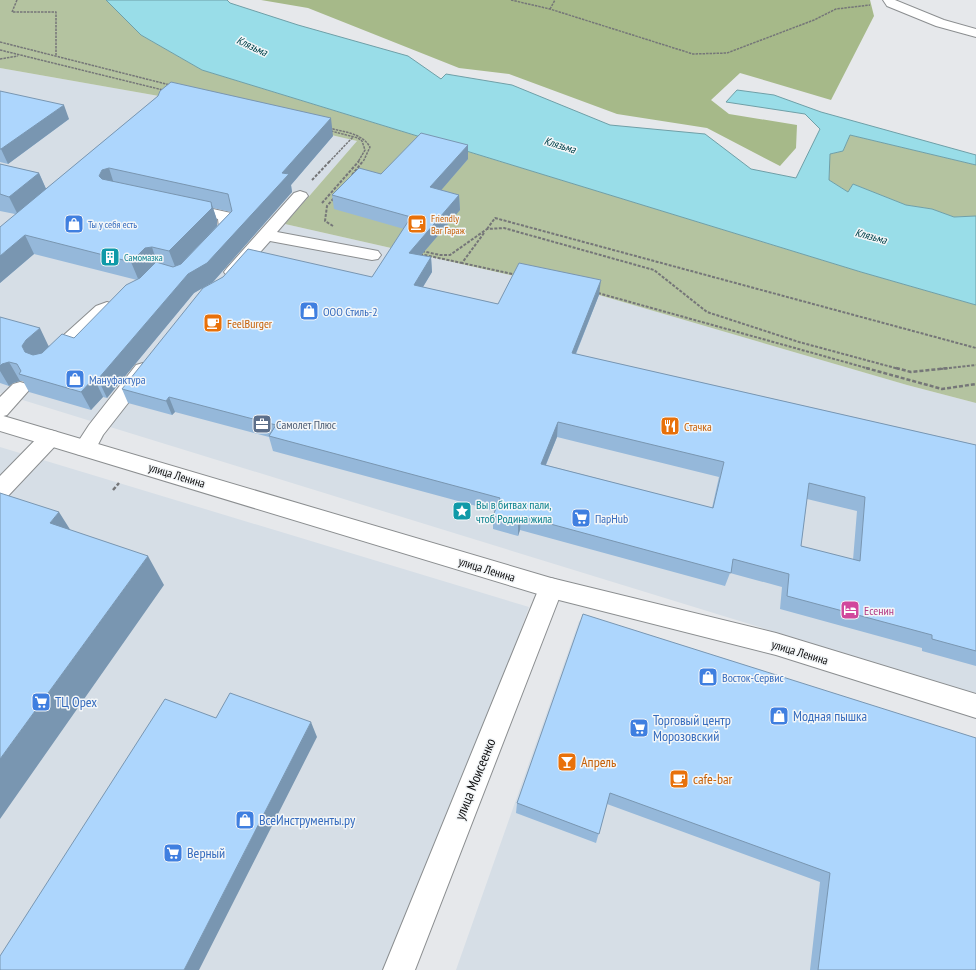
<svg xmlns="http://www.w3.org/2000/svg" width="976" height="970" font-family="'PT Sans Narrow',sans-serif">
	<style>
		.built { fill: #d6dee6 }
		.green { fill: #b4c3a0 }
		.forest { fill: #a6b989 }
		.water { fill: #99dde8; stroke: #6f9fa7 }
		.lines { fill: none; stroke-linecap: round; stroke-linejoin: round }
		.minor-casing { stroke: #8b8e90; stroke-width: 2 }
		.major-casing { stroke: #8b8e90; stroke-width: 2 }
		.path-far2 { stroke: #757678; stroke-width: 1.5; stroke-dasharray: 2.5 1; stroke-linecap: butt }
		.path-far1 { stroke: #757678; stroke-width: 2; stroke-dasharray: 3 1.5; stroke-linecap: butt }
		.path { stroke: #757678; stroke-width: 2.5; stroke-dasharray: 4 2; stroke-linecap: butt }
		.minor { fill: #fff; fill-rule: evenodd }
		.major { fill: #fff; fill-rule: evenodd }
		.wall { fill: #95b8da; fill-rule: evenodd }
		.shaded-wall { fill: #7996b1 }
		.building { fill: #add6fd; stroke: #7996b1; fill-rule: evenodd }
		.labels { text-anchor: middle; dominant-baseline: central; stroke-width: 3; stroke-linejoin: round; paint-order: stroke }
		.far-food-label { font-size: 10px; fill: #c56008; stroke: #f3f6f8; text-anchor: start }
		.far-shop-label { font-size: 10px; fill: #366cbe; stroke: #f3f6f8; text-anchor: start }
		.far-culture-label { font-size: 10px; fill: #0d838f; stroke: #f3f6f8; text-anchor: start }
		.far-water-label { font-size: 11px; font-style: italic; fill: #00424a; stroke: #f3f6f8 }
		.shop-label { font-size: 12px; fill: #366cbe; stroke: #f3f6f8; text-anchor: start }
		.food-label { font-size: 12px; fill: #c56008; stroke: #f3f6f8; text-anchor: start }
		.service-label { font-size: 12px; fill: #4e5e75; stroke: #f3f6f8; text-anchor: start }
		.street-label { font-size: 12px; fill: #0e0e0f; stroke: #f3f6f8 }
		.culture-label { font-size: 12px; fill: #0d838f; stroke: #f3f6f8; text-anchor: start }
		.hotel-label { font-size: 12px; fill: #b23c85; stroke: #f3f6f8; text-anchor: start }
		.near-shop-label { font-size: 14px; fill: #366cbe; stroke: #f3f6f8; text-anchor: start }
		.near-food-label { font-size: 14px; fill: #c56008; stroke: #f3f6f8; text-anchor: start }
		.near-street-label { font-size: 14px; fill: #0e0e0f; stroke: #f3f6f8 }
	</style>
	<rect width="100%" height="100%" fill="#e6e8eb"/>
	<!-- built -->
	<path class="built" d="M 0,68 L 176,99 L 357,141 L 285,224 L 599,295 L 907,385 L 976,403 L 976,694 L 0,393 Z
		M 0,447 L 529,607 L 399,970 L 0,970 Z
		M 579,621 L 976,745 L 976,970 L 456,970 Z"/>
	<!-- green -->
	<path class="green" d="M 0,0 L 106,0 L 141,35 L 202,70 L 861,272 L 976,305 L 976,403 L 907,385 L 599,295 L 285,224 L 357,141 L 176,99 L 0,68 Z
		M 850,135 L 976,165 L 976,216 L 954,217 L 932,209 L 906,205 L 853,184 L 848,192 L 829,180 L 830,154 L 843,151 Z"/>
	<!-- forest -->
	<path class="forest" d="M 261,0 L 870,0 L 874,16 L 831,100 L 740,73 L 711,100 L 729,114 L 797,125 L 796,148 L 780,166 L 707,128 L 617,114 L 509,74 L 459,68 L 308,8 Z"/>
	<!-- water -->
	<path class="water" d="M 106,0 L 227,0 L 230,3 L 298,25 L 408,56 L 441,79 L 446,74 L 512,85 L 610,125 L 705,134 L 751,169 L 796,178 L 820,129 L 805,114 L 726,102 L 737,90 L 774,95 L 821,112 L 976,155 L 976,165 L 850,135 L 843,151 L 830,154 L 829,180 L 848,192 L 853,184 L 906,205 L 932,209 L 954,217 L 976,216 L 976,305 L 861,272 L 202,70 L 141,35 Z"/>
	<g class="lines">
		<defs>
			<path id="minor" d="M 883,0 L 895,0 L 944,20 L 976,29 L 976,37 L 936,26 L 887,6 Z
				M 300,191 L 306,193 L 308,196 L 277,232 L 378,251 L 381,255 L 378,259 L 372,260 L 270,241 L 239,276 L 233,277 L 227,276 L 224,272 L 227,268 L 294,193 Z
				M 186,203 L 231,213 L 236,228 C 229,238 222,249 209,246 L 207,242 L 219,227 L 218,219 L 180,211 L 178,208 L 180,205 Z
				M 107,302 L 113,304 L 116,308 L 113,312 L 59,362 L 52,364 L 45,362 L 42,357 L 45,352 L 96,306 Z
				M 143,363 L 150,365 L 153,370 L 150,375 L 103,435 L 93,454 L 85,456 L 77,454 L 74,448 L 89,425 L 136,365 Z
				M 20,382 L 27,384 L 30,389 L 7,415 L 0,417 L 0,397 L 13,384 Z
				M 50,430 L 57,432 L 61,438 L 57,444 L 8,496 L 0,499 L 0,476 L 43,432 Z
				M 551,578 L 560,581 L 563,588 L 415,970 L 383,970 L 539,588 L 542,581 Z"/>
			<path id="major" d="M 0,415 L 551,578 L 776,633 L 976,694 L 976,718 L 776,655 L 551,598 L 0,431 Z"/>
		</defs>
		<!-- minor casing -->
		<use href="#minor" class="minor-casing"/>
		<!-- major casing -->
		<use href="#major" class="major-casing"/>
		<!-- path-far2 -->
		<path class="path-far2" d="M 17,0 L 12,12 L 56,12 L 56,55
			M 511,0 L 550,9 L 693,54 L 727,53 L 814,20 L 836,9 L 870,5
			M 550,9 L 555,0
			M 0,42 L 170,85
			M 0,50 L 163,90
			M 0,59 L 18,56
			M 329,128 C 344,132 362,133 370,147 L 363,162
			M 331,131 L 358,138 L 362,141 L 365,150 L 358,162
			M 329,162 L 353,137"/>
		<!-- path-far1 -->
		<path class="path-far1" d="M 352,175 L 363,161
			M 312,180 L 330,161
			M 322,203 L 359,161
			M 333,226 L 325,221 L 327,206 L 334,198
			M 487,229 L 495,218 L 976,348
			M 484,233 L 462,263 L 517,275
			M 422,251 L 440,255 L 450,255 L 487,229 L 504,228 L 654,270 L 707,312 L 799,342 L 899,369
			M 420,254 L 462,263
			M 598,293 L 870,369
			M 940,369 L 976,365"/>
		<!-- path -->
		<path class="path" d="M 866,368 L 942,389 L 976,384
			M 896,368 L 911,372 L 949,368
			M 113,490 L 119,483"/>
		<!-- minor -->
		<use href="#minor" class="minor"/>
		<!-- major -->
		<use href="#major" class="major"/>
	</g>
	<!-- wall -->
	<path class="wall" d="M 0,91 L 69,119 L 8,164 L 0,162 Z
		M 158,96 L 333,136 L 291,185 L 292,192 L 213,282 L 194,293 L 107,398 L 103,397 L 91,410 L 29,392 L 23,381 L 20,381 L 13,383 L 9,386 L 0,383 L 0,317 L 49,346 L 74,338 L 137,280 L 34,254 L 0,283 L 15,214 L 0,211 L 0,164 L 39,173 L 46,189 ZM 213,208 L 231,212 L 217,226 L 217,220 Z
		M 468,159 L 441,190 L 459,195 L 460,210 L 421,255 L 431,257 L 432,272 L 423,287 L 498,304 L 599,295 L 576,354 L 976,445 L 976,666 L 922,651 L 922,648 L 780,609 L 782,587 L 730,573 L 725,586 L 520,530 L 518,536 L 493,529 L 493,516 L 495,511 L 273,451 L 269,437 L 175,412 L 172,415 L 128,403 L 122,389 L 372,277 L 404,229 L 334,209 L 332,195 L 381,174 ZM 557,437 L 719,477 L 712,508 L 546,465 ZM 807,499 L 857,511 L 853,560 L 801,546 Z
		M 976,738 L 976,970 L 810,970 L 820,882 L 607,804 L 596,843 L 516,813 L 517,803 Z"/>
	<!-- shaded-wall -->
	<path class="shaded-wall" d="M 64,105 L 69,119 L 8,164 L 1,149 Z
		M 331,118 L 333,136 L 291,185 L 292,192 L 213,282 L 194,293 L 107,398 L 98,379 L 188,274 L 282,173 Z
		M 468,145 L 468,159 L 431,202 L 430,187 Z
		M 109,168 L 115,187 L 109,189 L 99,176 L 102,170 Z
		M 39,173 L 47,191 L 18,215 L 9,197 Z
		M 459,195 L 460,210 L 411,267 L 409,253 Z
		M 211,202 L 217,220 L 217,226 L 176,269 L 169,251 Z
		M 25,235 L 34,254 L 0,283 L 0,256 Z
		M 152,247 L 158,266 L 139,281 L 131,262 L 145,248 Z
		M 431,257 L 432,272 L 415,300 L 414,285 Z
		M 601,280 L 599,295 L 570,368 L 572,353 Z
		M 40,328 L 49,347 L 36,359 L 25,352 L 22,346 L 26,340 Z
		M 9,362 L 20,381 L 13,383 L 9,386 L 0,371 L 0,366 L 2,364 Z
		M 94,378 L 103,397 L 91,410 L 81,392 Z
		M 169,397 L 175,412 L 172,415 L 166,401 Z
		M 558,422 L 557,437 L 540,479 L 541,464 Z
		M 59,512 L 78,542 L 50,523 Z
		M 521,516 L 520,530 L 518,536 L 518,523 Z
		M 148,556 L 164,585 L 0,819 L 0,759 Z
		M 311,722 L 317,737 L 199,970 L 184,970 Z"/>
	<!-- building -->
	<path class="building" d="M 171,82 L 331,118 L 282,173 L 289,174 L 207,263 L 188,274 L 98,379 L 94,378 L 81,392 L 19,374 L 21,371 L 17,364 L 9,362 L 2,364 L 0,366 L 0,317 L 40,328 L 26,340 L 22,346 L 25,352 L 33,355 L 42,353 L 62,334 L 74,338 L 126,285 L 140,278 L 156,262 L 173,267 L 181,264 L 232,211 L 228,194 L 109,168 L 102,170 L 99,176 L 102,179 L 211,202 L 212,208 L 169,251 L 152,247 L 145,248 L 131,262 L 25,235 L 0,256 L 0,227 L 158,96 L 160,91 Z
		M 0,91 L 64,105 L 1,149 L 0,149 Z
		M 421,133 L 468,145 L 430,187 L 459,195 L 409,253 L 431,257 L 414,285 L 498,304 L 519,263 L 601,280 L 572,353 L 976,445 L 976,651 L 932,639 L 932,635 L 787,596 L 789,574 L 733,559 L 731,573 L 521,516 L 518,523 L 493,516 L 500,498 L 269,436 L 276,425 L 169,397 L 166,401 L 122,389 L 203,288 L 223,277 L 248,249 L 372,277 L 411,217 L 332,195 L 359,168 L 381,174 ZM 558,422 L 724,462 L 713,508 L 541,464 ZM 809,483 L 865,497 L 860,561 L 801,546 Z
		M 0,164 L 39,173 L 9,197 L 0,194 Z
		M 0,493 L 59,512 L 50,523 L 148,556 L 0,759 Z
		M 583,614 L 976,738 L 976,970 L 818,970 L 830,873 L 610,793 L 599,834 L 517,803 Z
		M 230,693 L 311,722 L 184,970 L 0,970 L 0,956 L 165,699 L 216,718 Z"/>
	<!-- icons -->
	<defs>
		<symbol id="shop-square" viewBox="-11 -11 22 22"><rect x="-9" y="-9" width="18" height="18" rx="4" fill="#3f7fe0" stroke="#f3f6f8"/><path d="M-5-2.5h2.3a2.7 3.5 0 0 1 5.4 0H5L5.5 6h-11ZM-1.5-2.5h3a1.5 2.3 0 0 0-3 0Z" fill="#fff"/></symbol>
		<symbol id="cafe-square" viewBox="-11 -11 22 22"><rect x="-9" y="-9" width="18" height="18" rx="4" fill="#e8710a" stroke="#f3f6f8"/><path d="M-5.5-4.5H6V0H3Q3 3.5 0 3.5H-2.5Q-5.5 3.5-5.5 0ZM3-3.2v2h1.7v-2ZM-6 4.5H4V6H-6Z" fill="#fff"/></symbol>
		<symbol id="building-square" viewBox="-11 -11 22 22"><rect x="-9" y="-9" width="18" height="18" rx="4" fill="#0f9aa8" stroke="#f3f6f8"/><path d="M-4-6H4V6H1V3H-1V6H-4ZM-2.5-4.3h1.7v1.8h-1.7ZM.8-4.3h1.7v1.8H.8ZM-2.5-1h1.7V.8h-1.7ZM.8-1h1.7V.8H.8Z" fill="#fff"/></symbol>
		<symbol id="office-square" viewBox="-11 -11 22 22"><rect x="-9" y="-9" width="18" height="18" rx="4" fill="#5c6f8a" stroke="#f3f6f8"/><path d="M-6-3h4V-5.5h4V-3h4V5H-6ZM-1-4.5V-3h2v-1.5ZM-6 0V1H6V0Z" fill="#fff"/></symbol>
		<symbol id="restaurant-square" viewBox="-11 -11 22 22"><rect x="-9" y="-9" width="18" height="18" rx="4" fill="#e8710a" stroke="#f3f6f8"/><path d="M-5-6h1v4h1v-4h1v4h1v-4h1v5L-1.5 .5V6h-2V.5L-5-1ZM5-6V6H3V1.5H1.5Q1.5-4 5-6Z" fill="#fff"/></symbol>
		<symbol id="sight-square" viewBox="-11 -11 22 22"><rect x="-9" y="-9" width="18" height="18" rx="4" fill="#0f9aa8" stroke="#f3f6f8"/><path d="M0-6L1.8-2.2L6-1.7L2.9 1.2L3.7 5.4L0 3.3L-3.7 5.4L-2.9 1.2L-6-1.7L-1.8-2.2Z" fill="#fff"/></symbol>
		<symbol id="supermarket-square" viewBox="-11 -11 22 22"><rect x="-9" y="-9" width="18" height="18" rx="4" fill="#3f7fe0" stroke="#f3f6f8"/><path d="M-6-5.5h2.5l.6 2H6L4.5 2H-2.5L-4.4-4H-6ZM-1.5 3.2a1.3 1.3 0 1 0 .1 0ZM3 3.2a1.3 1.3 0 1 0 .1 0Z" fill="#fff"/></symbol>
		<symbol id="hotel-square" viewBox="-11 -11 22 22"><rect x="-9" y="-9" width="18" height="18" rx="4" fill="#d1479c" stroke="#f3f6f8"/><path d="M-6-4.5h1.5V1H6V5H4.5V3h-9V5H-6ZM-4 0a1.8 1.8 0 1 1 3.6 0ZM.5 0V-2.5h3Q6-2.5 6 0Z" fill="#fff"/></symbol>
		<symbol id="bar-square" viewBox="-11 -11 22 22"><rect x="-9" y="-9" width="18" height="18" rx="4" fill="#e8710a" stroke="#f3f6f8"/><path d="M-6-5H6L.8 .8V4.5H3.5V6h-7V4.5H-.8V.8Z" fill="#fff"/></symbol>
	</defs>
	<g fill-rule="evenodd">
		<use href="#shop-square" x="63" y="213" width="22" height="22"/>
		<use href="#cafe-square" x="406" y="213" width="22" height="22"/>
		<use href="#building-square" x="99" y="246" width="22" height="22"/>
		<use href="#shop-square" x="298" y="300" width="22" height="22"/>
		<use href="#cafe-square" x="202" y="312" width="22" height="22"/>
		<use href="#shop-square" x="64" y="368" width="22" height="22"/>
		<use href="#office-square" x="251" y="413" width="22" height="22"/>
		<use href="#restaurant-square" x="659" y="415" width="22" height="22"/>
		<use href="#sight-square" x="451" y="500" width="22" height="22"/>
		<use href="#supermarket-square" x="570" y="507" width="22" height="22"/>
		<use href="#hotel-square" x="839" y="599" width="22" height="22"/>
		<use href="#shop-square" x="697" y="666" width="22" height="22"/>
		<use href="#supermarket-square" x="30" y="691" width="22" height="22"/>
		<use href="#shop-square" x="768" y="705" width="22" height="22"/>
		<use href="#supermarket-square" x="628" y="717" width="22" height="22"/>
		<use href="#bar-square" x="556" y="751" width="22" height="22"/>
		<use href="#cafe-square" x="668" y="768" width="22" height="22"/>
		<use href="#shop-square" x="234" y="809" width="22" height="22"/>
		<use href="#supermarket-square" x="162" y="842" width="22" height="22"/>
	</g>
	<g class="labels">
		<!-- far-food labels -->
		<g class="far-food-label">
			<text x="431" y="218">Friendly<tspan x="431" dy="12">Bar Гараж</tspan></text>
		</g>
		<!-- far-shop labels -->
		<g class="far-shop-label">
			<text x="88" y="224">Ты у себя есть</text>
		</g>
		<!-- far-culture labels -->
		<g class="far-culture-label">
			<text x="124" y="257">Самомазка</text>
		</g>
		<!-- far-water labels -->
		<g class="far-water-label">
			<text transform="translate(252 46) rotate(25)">Клязьма</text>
			<text transform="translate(560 145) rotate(17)">Клязьма</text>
			<text transform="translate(871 236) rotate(15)">Клязьма</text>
		</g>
		<!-- shop labels -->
		<g class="shop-label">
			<text x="323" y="311">ООО Стиль-2</text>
			<text x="89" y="379">Мануфактура</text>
			<text x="595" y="518">ПарHub</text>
			<text x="722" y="677">Восток-Сервис</text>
		</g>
		<!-- food labels -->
		<g class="food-label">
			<text x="227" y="323">FeelBurger</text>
			<text x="684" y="426">Стачка</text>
		</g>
		<!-- service labels -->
		<g class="service-label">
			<text x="276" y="424">Самолет Плюс</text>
		</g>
		<!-- street labels -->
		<g class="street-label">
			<text transform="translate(177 475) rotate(17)">улица Ленина</text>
			<text transform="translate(487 569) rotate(17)">улица Ленина</text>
			<text transform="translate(800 652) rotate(17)">улица Ленина</text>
		</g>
		<!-- culture labels -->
		<g class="culture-label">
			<text x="476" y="504">Вы в битвах пали,<tspan x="476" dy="14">чтоб Родина жила</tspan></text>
		</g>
		<!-- hotel labels -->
		<g class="hotel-label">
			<text x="864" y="610">Есенин</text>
		</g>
		<!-- near-shop labels -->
		<g class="near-shop-label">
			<text x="55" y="702">ТЦ Орех</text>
			<text x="793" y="716">Модная пышка</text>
			<text x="653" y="720">Торговый центр<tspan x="653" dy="16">Морозовский</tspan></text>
			<text x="259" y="820">ВсеИнструменты.ру</text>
			<text x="187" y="853">Верный</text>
		</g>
		<!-- near-food labels -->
		<g class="near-food-label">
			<text x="581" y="762">Апрель</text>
			<text x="693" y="779">cafe-bar</text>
		</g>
		<!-- near-street labels -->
		<g class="near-street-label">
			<text transform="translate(475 779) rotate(-68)">улица Моисеенко</text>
		</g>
	</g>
</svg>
